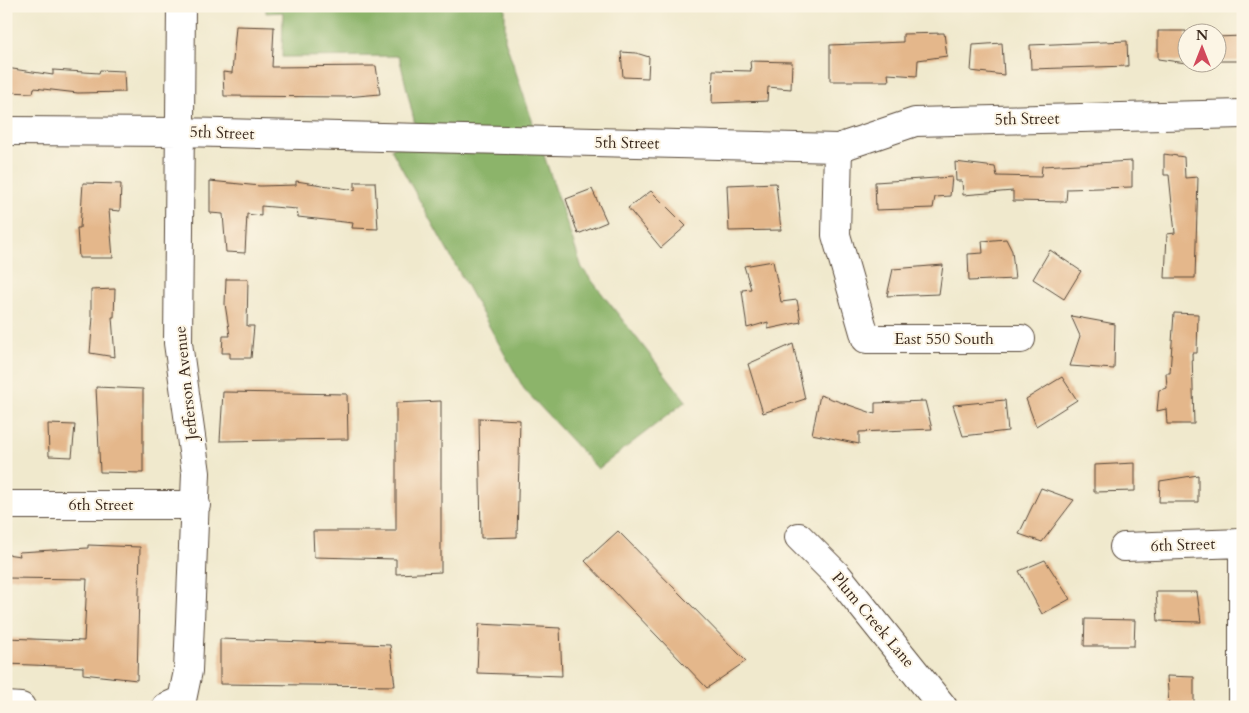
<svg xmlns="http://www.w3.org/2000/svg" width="1249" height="713" font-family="Cardo,serif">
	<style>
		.forest { fill: #8cb46b; stroke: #646f44 }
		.building { fill: #e4b78b }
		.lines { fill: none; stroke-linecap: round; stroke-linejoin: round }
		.minor-casing { stroke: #564738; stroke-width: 30 }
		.minor { stroke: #fff; stroke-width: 28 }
		.labels { text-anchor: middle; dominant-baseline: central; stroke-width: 4; stroke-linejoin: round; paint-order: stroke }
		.street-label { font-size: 16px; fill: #3b2a1e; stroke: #fcf5e5 }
	</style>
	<rect width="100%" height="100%" fill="#fcf5e5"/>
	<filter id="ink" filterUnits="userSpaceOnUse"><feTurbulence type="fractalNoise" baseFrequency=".02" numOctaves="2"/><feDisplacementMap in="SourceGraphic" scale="10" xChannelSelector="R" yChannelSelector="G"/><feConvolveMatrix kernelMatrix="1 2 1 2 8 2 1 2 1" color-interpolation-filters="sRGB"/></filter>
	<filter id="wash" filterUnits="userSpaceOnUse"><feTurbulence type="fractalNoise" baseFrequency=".0096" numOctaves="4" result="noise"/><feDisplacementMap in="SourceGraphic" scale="20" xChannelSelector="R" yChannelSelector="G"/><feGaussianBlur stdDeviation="1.12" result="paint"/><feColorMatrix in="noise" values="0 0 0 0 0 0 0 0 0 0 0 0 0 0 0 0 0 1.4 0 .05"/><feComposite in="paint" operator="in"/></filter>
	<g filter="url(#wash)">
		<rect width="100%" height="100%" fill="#f0e9cd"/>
		<!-- forest -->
		<path class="forest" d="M 266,6 L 505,6 L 505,40 L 582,268 L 686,401 L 598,469 L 524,389 L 391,149 L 417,133 L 399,56 L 282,57 L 283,12 L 266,13 Z"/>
		<g id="blocks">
			<!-- building -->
			<path class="building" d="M 236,26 L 274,27 L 272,67 L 376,66 L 380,94 L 346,97 L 224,96 L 223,72 L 232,73 Z
				M 1158,31 L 1186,31 L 1186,63 L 1158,59 Z
				M 944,33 L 947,56 L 918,60 L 917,76 L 888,74 L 889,81 L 830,81 L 830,45 L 903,42 L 903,34 Z
				M 1243,36 L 1243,61 L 1216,61 L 1216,37 Z
				M 1127,41 L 1128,66 L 1031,69 L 1030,45 Z
				M 1002,43 L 1004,75 L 971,71 L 973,45 Z
				M 621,52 L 636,53 L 649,57 L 648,78 L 623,77 Z
				M 750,61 L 792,62 L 791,89 L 768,87 L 767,101 L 712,103 L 713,70 L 751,71 Z
				M 6,68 L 53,75 L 53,70 L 99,73 L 100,70 L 124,71 L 125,92 L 78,93 L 34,88 L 33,93 L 6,92 Z
				M 1164,154 L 1184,157 L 1185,178 L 1198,177 L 1195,278 L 1165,278 L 1167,234 L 1175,233 L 1169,175 L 1164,175 Z
				M 1132,161 L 1132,187 L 1067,189 L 1066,202 L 1013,201 L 1013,191 L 963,195 L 962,181 L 956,181 L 955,162 L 995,167 L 997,176 L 1041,177 L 1042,166 Z
				M 952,177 L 950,196 L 935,197 L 933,208 L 876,210 L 875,182 Z
				M 210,181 L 260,186 L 296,185 L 296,181 L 355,190 L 355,182 L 375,182 L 378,229 L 352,228 L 353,223 L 298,217 L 297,209 L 261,206 L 261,216 L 247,214 L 245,253 L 226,252 L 223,214 L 210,213 Z
				M 83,183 L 121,184 L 120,211 L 109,210 L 113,258 L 79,258 L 77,228 L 80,228 Z
				M 776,183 L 781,230 L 729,231 L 727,185 Z
				M 592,189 L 607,222 L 578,234 L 566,199 Z
				M 651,191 L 686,226 L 661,248 L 628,208 Z
				M 1006,239 L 1012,251 L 1015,279 L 969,281 L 968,254 L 983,253 L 982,241 Z
				M 1050,250 L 1081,271 L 1064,299 L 1033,279 Z
				M 773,261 L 781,302 L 797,300 L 801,322 L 768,329 L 768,322 L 747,328 L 742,290 L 751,289 L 744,266 Z
				M 943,265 L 939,294 L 887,296 L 893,269 Z
				M 226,279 L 248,279 L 247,326 L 254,326 L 251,358 L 230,358 L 230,353 L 222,353 L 223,336 L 230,336 L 225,304 Z
				M 115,289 L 114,317 L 112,317 L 115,357 L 90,353 L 93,317 L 91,317 L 91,290 Z
				M 1174,313 L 1198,314 L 1197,353 L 1192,353 L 1194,424 L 1167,424 L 1166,409 L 1157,411 L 1159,390 L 1167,388 L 1166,373 L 1170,373 Z
				M 1071,316 L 1115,324 L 1114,369 L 1070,366 L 1080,336 Z
				M 793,344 L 805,399 L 763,413 L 748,364 Z
				M 1062,377 L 1077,400 L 1036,426 L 1026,399 Z
				M 96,387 L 143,389 L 143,473 L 100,472 Z
				M 223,392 L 347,394 L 348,439 L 220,441 Z
				M 820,395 L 875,414 L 875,403 L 925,401 L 932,429 L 859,432 L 859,444 L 812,434 Z
				M 1005,400 L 1008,431 L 963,436 L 953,405 Z
				M 441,401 L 441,572 L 396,574 L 396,559 L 314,557 L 313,531 L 396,531 L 396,403 Z
				M 479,418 L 520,420 L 517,537 L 481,538 Z
				M 48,424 L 75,425 L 72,457 L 49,456 Z
				M 1135,463 L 1135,491 L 1094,492 L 1094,465 Z
				M 1198,475 L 1198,502 L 1159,502 L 1160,481 Z
				M 1041,488 L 1074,500 L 1042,542 L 1019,534 Z
				M 618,531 L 746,661 L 707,688 L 585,561 Z
				M 88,545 L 140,547 L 137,680 L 83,674 L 83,667 L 6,664 L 6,638 L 84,641 L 87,579 L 6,578 L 6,554 L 20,556 L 19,552 L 88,548 Z
				M 1045,560 L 1070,599 L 1042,614 L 1019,571 Z
				M 1156,592 L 1197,592 L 1201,622 L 1158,621 Z
				M 1085,619 L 1135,620 L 1134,646 L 1084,646 Z
				M 479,624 L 560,628 L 562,676 L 477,673 Z
				M 220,639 L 390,645 L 395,686 L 220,684 Z
				M 1167,676 L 1194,677 L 1194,707 L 1169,707 Z"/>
		</g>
	</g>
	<g filter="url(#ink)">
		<use href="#blocks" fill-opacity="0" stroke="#564738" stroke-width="1"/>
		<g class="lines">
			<defs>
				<path id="minor" d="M 6,131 L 180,132 L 838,148 L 915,122 L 1243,114
					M 838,148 L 836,235 L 866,339 L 1021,339
					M 6,505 L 196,505
					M 799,537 L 838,576 L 943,707
					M 1124,547 L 1243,543
					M 6,706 L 21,707
					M 166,707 L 182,700 L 188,671 L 196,473 L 178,343 L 181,6
					M 1243,707 L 1243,541"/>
			</defs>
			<!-- minor casing -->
			<use href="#minor" class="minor-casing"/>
			<!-- minor -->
			<use href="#minor" class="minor"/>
		</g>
	</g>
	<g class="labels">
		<!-- street labels -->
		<g class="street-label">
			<text transform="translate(1027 119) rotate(-1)">5th Street</text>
			<text transform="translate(222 133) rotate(2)">5th Street</text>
			<text transform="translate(627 143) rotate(1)">5th Street</text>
			<text x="944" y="339">East 550 South</text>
			<text transform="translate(186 383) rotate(-96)">Jefferson Avenue</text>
			<text x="101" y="505">6th Street</text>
			<text transform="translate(1183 545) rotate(-2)">6th Street</text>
			<text transform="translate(873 620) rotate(50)">Plum Creek Lane</text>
		</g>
	</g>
	<!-- margin -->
	<rect width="1249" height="713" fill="none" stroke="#fcf5e5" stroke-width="25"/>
	<!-- north arrow -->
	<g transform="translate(1202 48)"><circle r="24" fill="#fcf5e5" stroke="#afa495"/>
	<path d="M0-4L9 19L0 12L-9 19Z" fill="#d1495b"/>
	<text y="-8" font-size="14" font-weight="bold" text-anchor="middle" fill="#3b2a1e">N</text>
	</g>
</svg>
